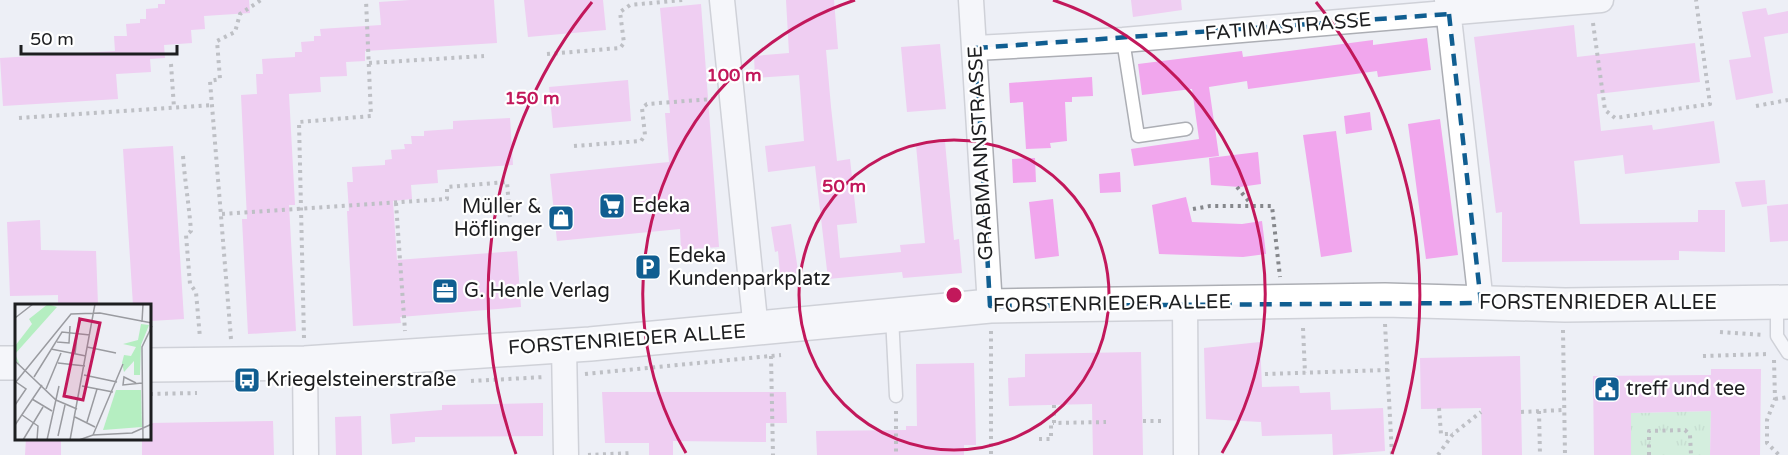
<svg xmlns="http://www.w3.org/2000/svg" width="1788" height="455" font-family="'Varela Round',sans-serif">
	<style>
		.grass { fill: url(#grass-tufts) }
		.building { fill: #f1a6ed }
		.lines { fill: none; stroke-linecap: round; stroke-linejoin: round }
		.lane-casing { stroke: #acaeb4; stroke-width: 15 }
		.street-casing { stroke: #acaeb4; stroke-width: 27 }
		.secondary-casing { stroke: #acaeb4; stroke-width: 36 }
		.path { stroke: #85878b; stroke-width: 4; stroke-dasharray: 3 4.5; stroke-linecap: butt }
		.lane { stroke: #fff; stroke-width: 12 }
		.street { stroke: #fff; stroke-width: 24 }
		.secondary { stroke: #fff; stroke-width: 33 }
		.marked { fill: none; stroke: #105e91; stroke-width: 4.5; stroke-dasharray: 12 8; stroke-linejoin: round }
		.ring { fill: none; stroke: #c2185b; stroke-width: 3 }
		.labels { text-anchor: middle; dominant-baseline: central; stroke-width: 4.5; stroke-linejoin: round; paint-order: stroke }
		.street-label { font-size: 20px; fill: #1d1e20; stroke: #fff }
		.poi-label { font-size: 20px; fill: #1d1e20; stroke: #fff; text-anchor: start }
		.inset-road { fill: none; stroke: #9a9ba0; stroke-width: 1.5 }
		.view { fill: #c2185b; fill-opacity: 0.15; stroke: #c2185b; stroke-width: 3 }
		.inset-edge { fill: none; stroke: #1d1e20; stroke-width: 3 }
		.centre { fill: #c2185b; stroke: #fff; stroke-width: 3 }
		.ring-label { font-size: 18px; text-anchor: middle; font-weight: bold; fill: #c2185b; stroke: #fff; stroke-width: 4.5; stroke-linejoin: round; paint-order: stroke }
	</style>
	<defs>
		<pattern id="grass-tufts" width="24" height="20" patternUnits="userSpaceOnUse" patternTransform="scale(1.5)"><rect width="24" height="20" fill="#b5eec1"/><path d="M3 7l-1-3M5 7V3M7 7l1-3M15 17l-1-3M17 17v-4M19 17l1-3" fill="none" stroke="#9bcca6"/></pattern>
	</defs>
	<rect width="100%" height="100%" fill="#edeff5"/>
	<!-- grass -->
	<path class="grass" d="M 1711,411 L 1710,455 L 1631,455 L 1631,413 Z"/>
	<!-- building -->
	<path class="building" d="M 165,0 L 249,0 L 250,13 L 204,16 L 205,29 L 191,30 L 192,43 L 164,45 L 165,58 L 150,59 L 151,72 L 116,74 L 118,99 L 3,106 L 0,58 L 115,51 L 114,36 L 127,36 L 126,24 L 140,23 L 140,19 L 146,19 L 146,9 L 158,8 L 158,4 L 165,4 Z
		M 410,0 L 494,0 L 497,43 L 365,51 L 365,61 L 346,62 L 347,76 L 320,77 L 321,92 L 289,94 L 295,205 L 289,205 L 296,331 L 248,334 L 242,219 L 247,219 L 241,95 L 257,94 L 256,74 L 263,74 L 262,59 L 295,57 L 295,52 L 302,52 L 301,42 L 314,41 L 314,36 L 321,36 L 320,29 L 381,25 L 379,2 Z
		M 524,0 L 603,0 L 606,30 L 528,37 Z
		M 786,0 L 834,0 L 838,49 L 826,50 L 831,107 L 837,161 L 850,159 L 857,223 L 837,225 L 840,258 L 901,252 L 900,245 L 925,243 L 916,145 L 945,142 L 954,240 L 959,239 L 962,273 L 903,278 L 902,272 L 828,279 L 815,166 L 768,172 L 765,146 L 804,141 L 799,75 L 755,78 L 754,56 L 789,53 Z
		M 1131,0 L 1181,0 L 1182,10 L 1133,17 Z
		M 701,4 L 719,247 L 681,250 L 680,229 L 557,241 L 550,174 L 669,162 L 665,113 L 670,113 L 660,8 Z
		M 1766,8 L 1768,15 L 1788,11 L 1788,33 L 1764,37 L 1773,93 L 1736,100 L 1729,60 L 1751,57 L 1742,12 Z
		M 1574,25 L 1577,57 L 1695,43 L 1700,82 L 1597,94 L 1601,131 L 1652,125 L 1653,130 L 1714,121 L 1720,163 L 1625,174 L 1623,155 L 1574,161 L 1580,224 L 1698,222 L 1698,210 L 1725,210 L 1725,252 L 1679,251 L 1679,260 L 1502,262 L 1502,212 L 1496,213 L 1474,37 Z
		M 1427,38 L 1431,70 L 1378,77 L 1377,71 L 1248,89 L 1247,81 L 1209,87 L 1219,156 L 1134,166 L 1131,149 L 1199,139 L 1192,89 L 1142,95 L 1138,64 L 1242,51 L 1243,57 L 1373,40 L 1373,45 Z
		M 940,44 L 946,109 L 907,112 L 901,47 Z
		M 1092,77 L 1093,96 L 1072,97 L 1072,102 L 1065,102 L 1067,141 L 1050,143 L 1051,148 L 1026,149 L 1023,102 L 1010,103 L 1009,83 Z
		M 628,80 L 631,121 L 553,128 L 549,87 Z
		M 1370,112 L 1372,130 L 1346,134 L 1344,116 Z
		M 510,118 L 513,165 L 437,170 L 438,183 L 411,185 L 412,199 L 393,201 L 397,260 L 517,251 L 521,307 L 400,317 L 401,323 L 353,326 L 347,211 L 349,211 L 347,182 L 353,182 L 352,167 L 385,165 L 385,160 L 392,159 L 391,150 L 405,149 L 404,144 L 412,144 L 411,136 L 424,136 L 424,131 L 453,129 L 453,121 Z
		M 1440,119 L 1458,255 L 1426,259 L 1408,124 Z
		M 1336,131 L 1352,252 L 1321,257 L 1303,135 Z
		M 173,146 L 184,319 L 150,321 L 150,305 L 133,305 L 123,149 Z
		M 1258,152 L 1261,184 L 1240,187 L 1211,185 L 1209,158 Z
		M 1035,158 L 1036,182 L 1013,183 L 1012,159 Z
		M 1120,172 L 1121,192 L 1100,193 L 1099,174 Z
		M 1765,180 L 1767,204 L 1742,207 L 1735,182 Z
		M 1186,197 L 1192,222 L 1242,224 L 1262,221 L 1266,254 L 1243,257 L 1159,254 L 1152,205 Z
		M 1053,199 L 1059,256 L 1035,259 L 1029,202 Z
		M 1788,204 L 1788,241 L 1770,242 L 1767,206 Z
		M 40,220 L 41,250 L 96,251 L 98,305 L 58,305 L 58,295 L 10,296 L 7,222 Z
		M 791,224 L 800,284 L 781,285 L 778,251 L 775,252 L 771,227 Z
		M 1260,342 L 1262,387 L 1299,386 L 1300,393 L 1330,392 L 1331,410 L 1383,408 L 1385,451 L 1333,455 L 1332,434 L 1262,436 L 1261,422 L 1206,419 L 1204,348 Z
		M 1141,352 L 1143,455 L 1093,455 L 1092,404 L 1009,406 L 1008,378 L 1025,377 L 1025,354 Z
		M 1520,356 L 1522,455 L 1482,455 L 1481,408 L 1421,409 L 1420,358 Z
		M 974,363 L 976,445 L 964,445 L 964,455 L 817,455 L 816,431 L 906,430 L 906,426 L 917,426 L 916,364 Z
		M 1711,369 L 1761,369 L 1760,455 L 1710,455 L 1711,411 L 1631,413 L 1631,455 L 1594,455 L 1593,376 L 1711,375 Z
		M 602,392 L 786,392 L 787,423 L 766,423 L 766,442 L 673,441 L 673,455 L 649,455 L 649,443 L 605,443 Z
		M 543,403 L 543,436 L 415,437 L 415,442 L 392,444 L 390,414 L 442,410 L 442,405 Z
		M 361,416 L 362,455 L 336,455 L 335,417 Z
		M 273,421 L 274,455 L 142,455 L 142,438 L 150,438 L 150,423 Z
		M 26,438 L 61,438 L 61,455 L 25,455 Z"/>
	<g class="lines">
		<defs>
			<path id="lane" d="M 1123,40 L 1138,136 L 1186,129
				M 1777,303 L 1777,336 L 1788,353
				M 892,317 L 896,396"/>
			<path id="street" d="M 722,0 L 756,330
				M 971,0 L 990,306
				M 1447,0 L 1481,303
				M 976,48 L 1123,40 L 1601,0
				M 1185,302 L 1186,455
				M 564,346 L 566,455
				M 305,363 L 306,455"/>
			<path id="secondary" d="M 0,363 L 16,363
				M 150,365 L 305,363 L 590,344 L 990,306 L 1385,300 L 1565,305 L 1788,302"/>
		</defs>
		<!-- lane casing -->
		<use href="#lane" class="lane-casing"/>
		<!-- street casing -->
		<use href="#street" class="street-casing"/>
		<!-- secondary casing -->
		<use href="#secondary" class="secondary-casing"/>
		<!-- path -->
		<path class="path" d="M 1593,23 L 1605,110 L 1615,118 L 1710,104 L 1696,0
			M 547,54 L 620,48 L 624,43 L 620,12 L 630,5 L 683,0
			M 369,63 L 484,56
			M 171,64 L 174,108
			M 1756,106 L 1788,100
			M 19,118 L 212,105
			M 574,146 L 641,141 L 645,135 L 642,108 L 647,104 L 712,99
			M 183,156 C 185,182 189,205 191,231 L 186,235 L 190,284 L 196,292 L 200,338
			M 1237,187 L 1251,204
			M 396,203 L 405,331
			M 1193,209 L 1210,206 L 1272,206 L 1280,277
			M 222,214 L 447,199 L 447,187 L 507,182 L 510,220
			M 1385,324 L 1392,455
			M 1303,328 L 1305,373
			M 1563,330 L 1565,455
			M 991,331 L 991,455
			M 1720,332 L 1763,335
			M 304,338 L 299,122 L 371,116 L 366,0
			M 231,339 L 210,81 L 220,79 L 217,41 L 235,32 L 240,14 L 261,0
			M 771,356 L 773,455
			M 1703,356 L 1769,354
			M 1774,360 L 1775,399 L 1767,420 L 1767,443 L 1779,455
			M 585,374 L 781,355
			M 1265,374 L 1388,370
			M 471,381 L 545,377
			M 150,394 L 197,393
			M 1775,399 L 1788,397
			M 1054,405 L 1054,423 L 1106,422
			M 1439,408 L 1441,434 L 1453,434
			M 896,411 L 896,455
			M 1539,411 L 1540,455
			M 1521,412 L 1564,410
			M 1143,421 L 1164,421
			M 1039,439 L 1051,439 L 1051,423 L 1054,423
			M 588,455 L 632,453
			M 1438,455 L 1453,434 L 1481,412
			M 1649,455 L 1649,431 L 1685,430 L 1690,435 L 1691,455"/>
		<!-- lane -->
		<use href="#lane" class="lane"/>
		<!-- street -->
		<use href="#street" class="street"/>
		<!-- secondary -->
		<use href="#secondary" class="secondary"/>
	</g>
	<!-- marked area -->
	<path d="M0 0H1788V455H0ZM 1449,14 L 1481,303 L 990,306 L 976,48 Z" fill="#edeff5" fill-opacity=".55" fill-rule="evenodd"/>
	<path class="marked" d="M 1449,14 L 1481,303 L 990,306 L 976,48 Z"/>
	<!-- distance rings -->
	<g class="ring">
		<circle cx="954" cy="295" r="155"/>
		<path d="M686 453A311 311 0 0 1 855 0M1053 0A311 311 0 0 1 1222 453"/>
		<path d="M516 454A466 466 0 0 1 592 2M1316 2A466 466 0 0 1 1392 454"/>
	</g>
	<!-- icons -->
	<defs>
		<symbol id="supermarket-square" viewBox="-11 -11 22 22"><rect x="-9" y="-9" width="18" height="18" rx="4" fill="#105e91" stroke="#fff"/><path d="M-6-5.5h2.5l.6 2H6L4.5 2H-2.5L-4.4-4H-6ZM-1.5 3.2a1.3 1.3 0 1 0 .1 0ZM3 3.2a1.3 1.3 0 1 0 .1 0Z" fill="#fff"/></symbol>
		<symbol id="shop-square" viewBox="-11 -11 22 22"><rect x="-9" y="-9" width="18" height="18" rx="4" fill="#105e91" stroke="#fff"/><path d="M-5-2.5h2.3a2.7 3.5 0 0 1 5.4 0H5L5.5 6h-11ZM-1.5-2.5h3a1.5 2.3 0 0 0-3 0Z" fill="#fff"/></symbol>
		<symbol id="parking-square" viewBox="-11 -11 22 22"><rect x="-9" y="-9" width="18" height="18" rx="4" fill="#105e91" stroke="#fff"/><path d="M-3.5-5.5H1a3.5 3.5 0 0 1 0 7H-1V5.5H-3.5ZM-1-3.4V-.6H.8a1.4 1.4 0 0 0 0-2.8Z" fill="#fff"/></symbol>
		<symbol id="office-square" viewBox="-11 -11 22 22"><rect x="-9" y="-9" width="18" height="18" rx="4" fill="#105e91" stroke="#fff"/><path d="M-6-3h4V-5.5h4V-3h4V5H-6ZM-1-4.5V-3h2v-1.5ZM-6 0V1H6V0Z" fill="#fff"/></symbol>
		<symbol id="bus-square" viewBox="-11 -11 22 22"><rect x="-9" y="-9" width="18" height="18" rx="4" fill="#105e91" stroke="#fff"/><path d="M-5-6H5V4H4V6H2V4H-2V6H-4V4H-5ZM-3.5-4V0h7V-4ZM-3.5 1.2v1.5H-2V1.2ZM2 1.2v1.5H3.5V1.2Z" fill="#fff"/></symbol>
		<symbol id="civic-square" viewBox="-11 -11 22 22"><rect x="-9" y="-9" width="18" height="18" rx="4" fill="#105e91" stroke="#fff"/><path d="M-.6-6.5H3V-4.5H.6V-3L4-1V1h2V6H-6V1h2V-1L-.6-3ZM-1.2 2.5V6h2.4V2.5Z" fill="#fff"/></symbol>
	</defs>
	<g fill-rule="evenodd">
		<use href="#supermarket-square" x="597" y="191" width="30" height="30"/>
		<use href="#shop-square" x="546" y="203" width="30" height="30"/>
		<use href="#parking-square" x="633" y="252" width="30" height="30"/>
		<use href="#office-square" x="430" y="276" width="30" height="30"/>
		<use href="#bus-square" x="232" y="365" width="30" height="30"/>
		<use href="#civic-square" x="1592" y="374" width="30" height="30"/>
	</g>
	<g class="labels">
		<!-- street labels -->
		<g class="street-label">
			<text transform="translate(1288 27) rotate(-5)">FATIMASTRASSE</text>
			<text transform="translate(981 153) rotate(-93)">GRABMANNSTRASSE</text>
			<text x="1598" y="303">FORSTENRIEDER ALLEE</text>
			<text transform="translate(1112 304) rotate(-1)">FORSTENRIEDER ALLEE</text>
			<text transform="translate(627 340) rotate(-4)">FORSTENRIEDER ALLEE</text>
		</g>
		<!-- poi labels -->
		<g class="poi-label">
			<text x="632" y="206">Edeka</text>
			<text x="542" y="207" text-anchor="end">Müller &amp;<tspan x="542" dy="23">Höflinger</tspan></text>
			<text x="668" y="256">Edeka<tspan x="668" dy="23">Kundenparkplatz</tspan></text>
			<text x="464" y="291">G. Henle Verlag</text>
			<text x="266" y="380">Kriegelsteinerstraße</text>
			<text x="1626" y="389">treff und tee</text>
		</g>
	</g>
	<!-- overview -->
	<g transform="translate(15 304)">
		<rect width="136" height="136" fill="#edeff5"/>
		<path d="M 33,0 L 42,3 L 0,50 L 5,61 L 0,55 L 0,42 L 17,20 L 14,15 ZM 126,20 L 134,21 L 126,41 L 125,71 L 119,71 L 119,57 L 109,68 L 107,59 L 109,51 L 116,52 L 121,43 L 108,40 L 123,36 Z" fill="#b5eec1"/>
		<path d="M 101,86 L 126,86 L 127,123 L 88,126 Z" fill="#b5eec1"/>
		<path class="inset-road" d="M 0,14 L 18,0M 127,18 L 128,0M 42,38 L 54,39 L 55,22M 72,43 L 101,49M 36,45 L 71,52M 60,50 L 64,13M 0,57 L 41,96 L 62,105M 43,59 L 70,62M 69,71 L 102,78M 19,73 L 47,28 L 75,31M 0,79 L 56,10 L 85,9 L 137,19M 121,79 L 109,73 L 108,81 L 127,79M 67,82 L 98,88M 31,85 L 46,49M 17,95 L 37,107M 0,101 L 11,85 L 1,78M 7,111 L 23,122 L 22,136M 60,113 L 80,123M 72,118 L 82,85M 0,121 L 27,81M 78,131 L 108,60M 43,132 L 50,101M 8,136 L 28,103M 32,136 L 44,82M 55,136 L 80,0M 64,136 L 78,131 L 117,129 L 137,120M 128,136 L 127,43 L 137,22"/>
		<path class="view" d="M 65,15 L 85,19 L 68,96 L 49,92 Z"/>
		<rect width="136" height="136" class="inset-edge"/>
	</g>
	<circle cx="954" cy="295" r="9" class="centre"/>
	<g class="ring-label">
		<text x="734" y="81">100 m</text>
		<text x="532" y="104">150 m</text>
		<text x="844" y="192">50 m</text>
	</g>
	<!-- scale -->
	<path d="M21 45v9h156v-9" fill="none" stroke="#1d1e20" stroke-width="3"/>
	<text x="30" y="45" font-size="18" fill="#1d1e20" stroke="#ffffff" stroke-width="4.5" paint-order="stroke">50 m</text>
</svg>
